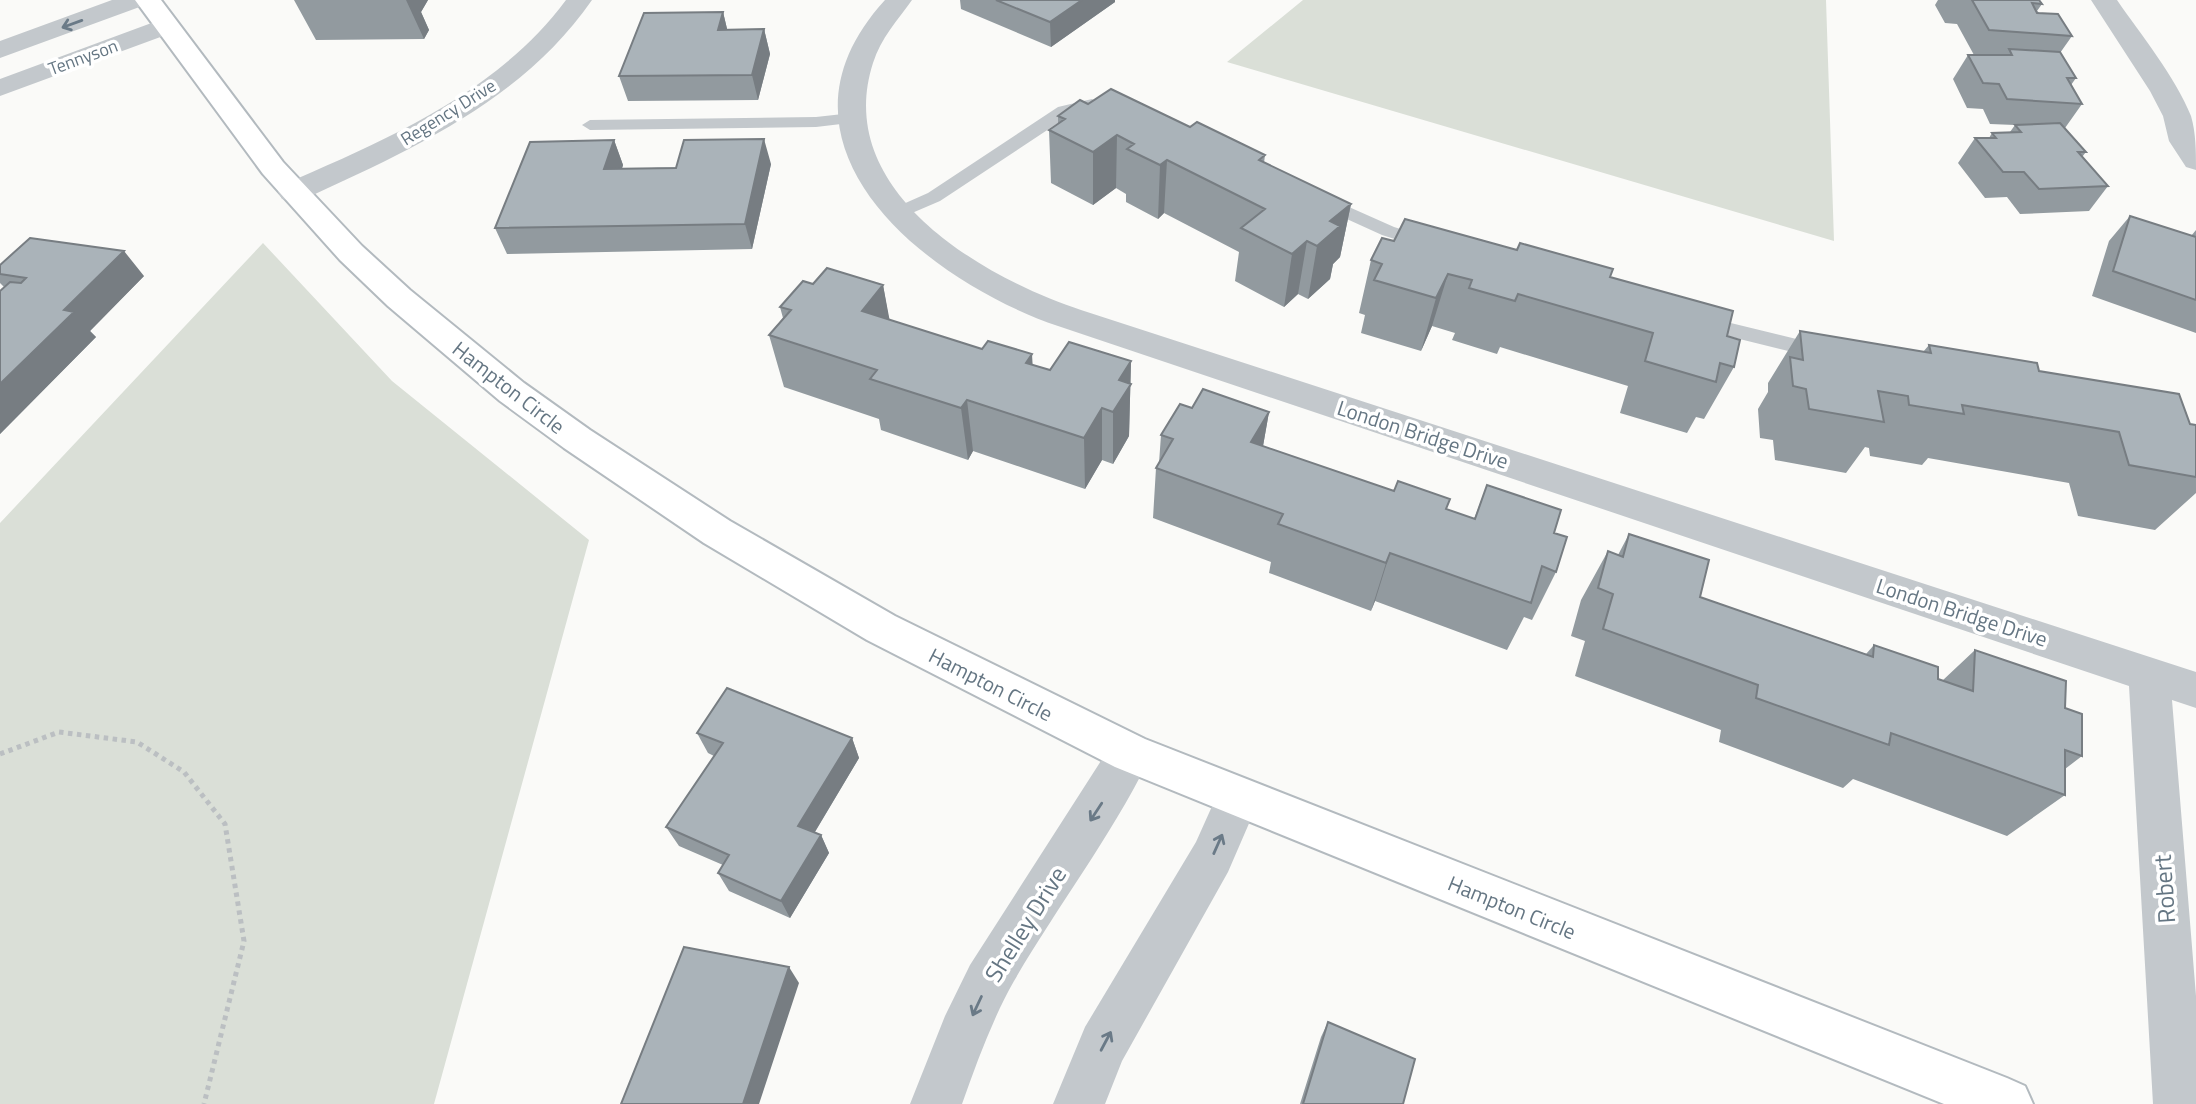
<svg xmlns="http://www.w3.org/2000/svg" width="2196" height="1104" font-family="'Titillium Web',sans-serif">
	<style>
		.green { fill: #dadfd7 }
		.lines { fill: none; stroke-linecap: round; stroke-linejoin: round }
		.secondary-casing { stroke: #b3babf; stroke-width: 4 }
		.path { stroke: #bbbfc2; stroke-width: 5; stroke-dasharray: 4.5 4.5; stroke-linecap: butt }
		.lane { fill: #c3c8cc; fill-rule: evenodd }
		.street { fill: #c3c8cc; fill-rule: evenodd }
		.secondary { fill: #fff; fill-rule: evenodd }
		.wall { fill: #929a9f }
		.shaded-wall { fill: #777d82 }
		.building { fill: #aab3b9; stroke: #777d82; stroke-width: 2 }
		.oneway { stroke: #6a7a87 }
		.labels { text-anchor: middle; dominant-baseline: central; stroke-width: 7; stroke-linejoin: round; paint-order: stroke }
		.far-street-label { font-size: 18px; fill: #657683; stroke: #fff }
		.street-label { font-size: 21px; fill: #657683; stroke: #fff }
		.near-street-label { font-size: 24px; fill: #657683; stroke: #fff }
	</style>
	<rect width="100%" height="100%" fill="#fafaf8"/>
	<!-- green -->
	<path class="green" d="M 1303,0 L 1826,0 L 1834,241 L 1227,62 Z
		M 263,243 L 392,381 L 589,540 L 434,1104 L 0,1104 L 0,523 Z"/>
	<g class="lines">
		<defs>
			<path id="secondary" d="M 135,0 L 161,0 L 283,162 L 362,246 L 410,290 L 524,383 L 590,430 L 730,521 L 895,616 L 1145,739 L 2007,1078 L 2025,1086 L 2033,1104 L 1944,1104 L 1115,767 L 867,640 L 704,543 L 564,448 L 500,401 L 388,306 L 340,260 L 263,174 Z"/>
		</defs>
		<!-- secondary casing -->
		<use href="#secondary" class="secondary-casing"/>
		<!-- path -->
		<path class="path" d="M 0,754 L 59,732 L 137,742 L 184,772 L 225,824 L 244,941 L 204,1104"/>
		<!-- lane -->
		<path class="lane" d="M 1092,99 L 1100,104 L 1098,107 L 1070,115 L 940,201 L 898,219 L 889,213 L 892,209 L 928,193 L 1058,107 Z
			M 852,113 L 858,114 L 860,118 L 858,122 L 816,127 L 590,130 L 582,125 L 590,120 L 816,117 Z
			M 1322,195 L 1394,227 L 1433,239 L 1435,243 L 1426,249 L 1382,235 L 1316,205 L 1313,201 L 1316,197 Z
			M 1698,315 L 1821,345 L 1828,347 L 1831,352 L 1828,357 L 1821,359 L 1691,327 L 1688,322 L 1691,317 Z"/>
		<!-- street -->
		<path class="street" d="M 112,0 L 149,0 L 145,5 L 0,58 L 0,41 Z
			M 566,0 L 592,0 C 523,100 411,150 304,199 L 293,201 L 282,199 L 278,192 L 282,185 C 386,140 497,93 566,0 Z
			M 885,0 L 912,0 C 897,21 881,38 873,63 C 832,190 981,277 1081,310 L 2196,672 L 2196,708 L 2172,700 L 2196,996 L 2196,1104 L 2153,1104 L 2129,686 L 1058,326 C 926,281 753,144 885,0 Z
			M 2091,0 L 2117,0 C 2141,35 2175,76 2191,116 C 2196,133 2196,152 2196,170 L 2186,167 L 2169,141 L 2163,116 L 2150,91 Z
			M 165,18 L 174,20 L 178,26 L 174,32 L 0,96 L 0,79 Z
			M 1130,734 L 1145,739 L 1152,753 C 1114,833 1058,905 1014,981 C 992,1020 977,1062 962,1104 L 910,1104 L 945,1016 L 970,965 L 1115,739 Z
			M 1238,778 L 1254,784 L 1260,798 L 1228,872 L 1122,1061 L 1105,1104 L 1053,1104 L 1085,1027 L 1196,842 L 1222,784 Z"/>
		<!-- secondary -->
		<use href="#secondary" class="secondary"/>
	</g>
	<!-- wall -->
	<path class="wall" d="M 294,0 L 428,0 L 421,12 L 429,30 L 424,39 L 316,40 Z
		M 960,0 L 1115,0 L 1115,2 L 1051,47 L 961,9 Z
		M 1938,0 L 2039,0 L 2042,4 L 2037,11 L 2072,36 L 2060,53 L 2076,78 L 2071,85 L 2082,104 L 2065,128 L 2086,152 L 2082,157 L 2108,186 L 2089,211 L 2020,214 L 2007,197 L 1985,198 L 1958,163 L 1975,138 L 1989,138 L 1992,133 L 2010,132 L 2015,125 L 1990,124 L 1983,109 L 1967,108 L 1953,79 L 1968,55 L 1974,55 L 1957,24 L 1945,23 L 1935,5 Z
		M 723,12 L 727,29 L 764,29 L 770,54 L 758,100 L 628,101 L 619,76 Z
		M 1088,104 L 1190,127 L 1265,155 L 1264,163 L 1351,204 L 1340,257 L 1333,264 L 1330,279 L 1308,299 L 1298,294 L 1284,307 L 1235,281 L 1239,252 L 1164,213 L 1158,219 L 1126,202 L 1126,194 L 1116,188 L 1093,205 L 1051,183 L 1049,130 L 1058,124 L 1058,116 Z
		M 614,140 L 623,165 L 622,169 L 771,164 L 752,249 L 507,254 L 495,228 Z
		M 2130,216 L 2191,236 L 2196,230 L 2196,333 L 2092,296 L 2109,241 Z
		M 1394,241 L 1610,277 L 1727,336 L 1734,367 L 1704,419 L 1696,417 L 1687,433 L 1620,413 L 1628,386 L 1500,347 L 1497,354 L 1452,340 L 1455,333 L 1432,326 L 1421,351 L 1361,333 L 1365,315 L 1359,313 L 1371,260 Z
		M 0,265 L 144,276 L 90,331 L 96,337 L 0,434 L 0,291 L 4,287 L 0,283 Z
		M 813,284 L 883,285 L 889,320 L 1050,370 L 1131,361 L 1129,436 L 1113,464 L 1102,460 L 1085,489 L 973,451 L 968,460 L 881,430 L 879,419 L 784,387 L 769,335 L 783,318 L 780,307 Z
		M 1800,331 L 1923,352 L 1929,345 L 2039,371 L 2190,424 L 2196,425 L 2196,493 L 2155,530 L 2078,516 L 2069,483 L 1928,458 L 1922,465 L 1870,456 L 1869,448 L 1865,447 L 1846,473 L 1775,460 L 1773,440 L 1760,438 L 1758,409 L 1768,392 L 1768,383 Z
		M 1192,408 L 1269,412 L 1263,446 L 1474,519 L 1487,485 L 1554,533 L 1556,572 L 1532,620 L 1524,617 L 1507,650 L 1375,601 L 1371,611 L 1269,573 L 1271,562 L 1153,518 L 1156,468 L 1159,463 L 1161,435 Z
		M 1629,534 L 1700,597 L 1866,654 L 1874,645 L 1942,681 L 1975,650 L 2065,708 L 2082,756 L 2065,769 L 2065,795 L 2007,836 L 1853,779 L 1843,788 L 1719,742 L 1721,730 L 1575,676 L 1585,641 L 1571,636 L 1581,600 L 1608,551 L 1618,555 Z
		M 697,733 L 852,738 L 859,758 L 815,832 L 821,835 L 829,853 L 790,918 L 729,891 L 718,873 L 723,865 L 679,846 L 666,827 L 714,756 L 708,753 Z
		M 1328,1022 L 1403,1104 L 1300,1104 L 1321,1037 Z"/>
	<!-- shaded-wall -->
	<path class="shaded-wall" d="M 406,0 L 428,0 L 421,12 L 429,30 L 424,39 Z
		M 1082,0 L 1115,0 L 1115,2 L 1051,47 L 1050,22 Z
		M 723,12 L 729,37 L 718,30 Z
		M 764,29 L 770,54 L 758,100 L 752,75 Z
		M 1117,135 L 1116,188 L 1093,205 L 1093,152 Z
		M 764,139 L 771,164 L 752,249 L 745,224 Z
		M 614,140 L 623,165 L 613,194 L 604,169 Z
		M 1167,160 L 1164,213 L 1158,219 L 1160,165 Z
		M 1351,204 L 1340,257 L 1333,264 L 1330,279 L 1308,299 L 1317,246 L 1330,221 Z
		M 1307,241 L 1298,294 L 1284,307 L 1292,254 Z
		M 124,251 L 144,276 L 90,331 L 96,337 L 0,434 L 0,384 L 64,310 Z
		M 1448,274 L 1432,326 L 1421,351 L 1436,298 Z
		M 883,285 L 893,338 L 862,311 Z
		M 1032,354 L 1035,406 L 1026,363 Z
		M 1131,361 L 1129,436 L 1113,464 L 1113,412 L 1119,380 Z
		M 967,400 L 973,451 L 968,460 L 961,408 Z
		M 1102,408 L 1102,460 L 1085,489 L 1084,438 Z
		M 1269,412 L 1260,463 L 1251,442 Z
		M 1390,553 L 1375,601 L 1371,611 L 1386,563 Z
		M 852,738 L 859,758 L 807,845 L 798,826 Z
		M 821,835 L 829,853 L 790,918 L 781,901 Z
		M 789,967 L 799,983 L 759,1104 L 743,1104 Z"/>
	<!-- building -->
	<path class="building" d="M 996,0 L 1082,0 L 1050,22 Z
		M 1972,0 L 2039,0 L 2042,4 L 2032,3 L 2037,13 L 2058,14 L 2072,36 L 1989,30 Z
		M 723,12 L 718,30 L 764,29 L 752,75 L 619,76 L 644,13 Z
		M 2009,49 L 2060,52 L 2076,78 L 2067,78 L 2082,104 L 2007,99 L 1999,84 L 1983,83 L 1968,55 L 2012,55 Z
		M 1111,89 L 1190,127 L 1197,122 L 1265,155 L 1259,160 L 1351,204 L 1330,221 L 1340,226 L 1317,246 L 1307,241 L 1292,254 L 1241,228 L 1265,209 L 1167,160 L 1160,165 L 1127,149 L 1134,144 L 1117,135 L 1093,152 L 1049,130 L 1065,119 L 1058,116 L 1080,100 L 1088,104 Z
		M 2060,123 L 2086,152 L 2078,152 L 2108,186 L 2039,189 L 2024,172 L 2003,172 L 1975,138 L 1996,138 L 1992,133 L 2021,132 L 2015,125 Z
		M 764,139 L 745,224 L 495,228 L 530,142 L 614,140 L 604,169 L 676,168 L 684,140 Z
		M 2130,216 L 2196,237 L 2196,300 L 2113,271 Z
		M 1405,219 L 1517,250 L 1520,243 L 1613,269 L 1610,277 L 1733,311 L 1727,336 L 1740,340 L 1734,367 L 1720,363 L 1716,382 L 1645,361 L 1653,333 L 1518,294 L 1515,301 L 1469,288 L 1472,280 L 1448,274 L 1436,298 L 1374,280 L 1382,264 L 1371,260 L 1382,238 L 1394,241 Z
		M 30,238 L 124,251 L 64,310 L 74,312 L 0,384 L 0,291 L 10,282 L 21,283 L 26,278 L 0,274 L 0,265 Z
		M 827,268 L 883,285 L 862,311 L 982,349 L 988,341 L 1032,354 L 1026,363 L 1050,370 L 1069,342 L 1131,361 L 1119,380 L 1131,384 L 1113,412 L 1102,408 L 1084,438 L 967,400 L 961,408 L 870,379 L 877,370 L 769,335 L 791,310 L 780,307 L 803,281 L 813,284 Z
		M 1800,331 L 1931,353 L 1929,345 L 2037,363 L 2039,371 L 2179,394 L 2190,424 L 2196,425 L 2196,477 L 2129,465 L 2119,432 L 1962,405 L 1964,414 L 1909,405 L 1908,396 L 1878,391 L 1884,422 L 1809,409 L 1806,389 L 1793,386 L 1790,357 L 1803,360 Z
		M 1203,389 L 1269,412 L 1251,442 L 1394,491 L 1398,481 L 1450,499 L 1446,509 L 1475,519 L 1487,485 L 1561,510 L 1554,533 L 1567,537 L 1556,572 L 1542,566 L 1531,603 L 1390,553 L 1386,563 L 1278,524 L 1283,514 L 1156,468 L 1173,439 L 1161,435 L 1180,404 L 1192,408 Z
		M 1629,534 L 1709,560 L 1700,597 L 1873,657 L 1874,645 L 1938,667 L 1938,679 L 1973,691 L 1975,650 L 2066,681 L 2065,708 L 2082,714 L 2082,756 L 2065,750 L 2065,795 L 1891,733 L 1889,745 L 1756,698 L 1758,685 L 1603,629 L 1613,594 L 1598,588 L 1608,551 L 1623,557 Z
		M 727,688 L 852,738 L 798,826 L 821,835 L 781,901 L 718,873 L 729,855 L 666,827 L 723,743 L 697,733 Z
		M 684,947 L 789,967 L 743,1104 L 621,1104 Z
		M 1328,1022 L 1415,1059 L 1403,1104 L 1303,1104 Z"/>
	<!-- one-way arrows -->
	<defs><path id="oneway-shaft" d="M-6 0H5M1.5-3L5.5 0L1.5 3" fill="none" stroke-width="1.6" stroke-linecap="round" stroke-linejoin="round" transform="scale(1.75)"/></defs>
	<g class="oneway">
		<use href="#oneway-shaft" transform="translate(72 24) rotate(160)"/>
		<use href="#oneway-shaft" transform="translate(1096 812) rotate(123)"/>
		<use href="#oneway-shaft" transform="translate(1218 844) rotate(-66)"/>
		<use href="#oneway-shaft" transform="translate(977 1006) rotate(115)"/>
		<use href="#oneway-shaft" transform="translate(1106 1041) rotate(-62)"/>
	</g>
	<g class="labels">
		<!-- far-street labels -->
		<g class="far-street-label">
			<text transform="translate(83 57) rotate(-20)">Tennyson</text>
			<text transform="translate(448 112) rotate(-32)">Regency Drive</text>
		</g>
		<!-- street labels -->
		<g class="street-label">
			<text transform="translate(509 387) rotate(38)">Hampton Circle</text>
			<text transform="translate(1423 434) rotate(18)">London Bridge Drive</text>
			<text transform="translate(1962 612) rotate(18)">London Bridge Drive</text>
			<text transform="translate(991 684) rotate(27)">Hampton Circle</text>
			<text transform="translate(1512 907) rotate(22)">Hampton Circle</text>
		</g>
		<!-- near-street labels -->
		<g class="near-street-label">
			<text transform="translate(2164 889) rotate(-94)">Robert</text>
			<text transform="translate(1025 924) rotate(-58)">Shelley Drive</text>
		</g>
	</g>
</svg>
